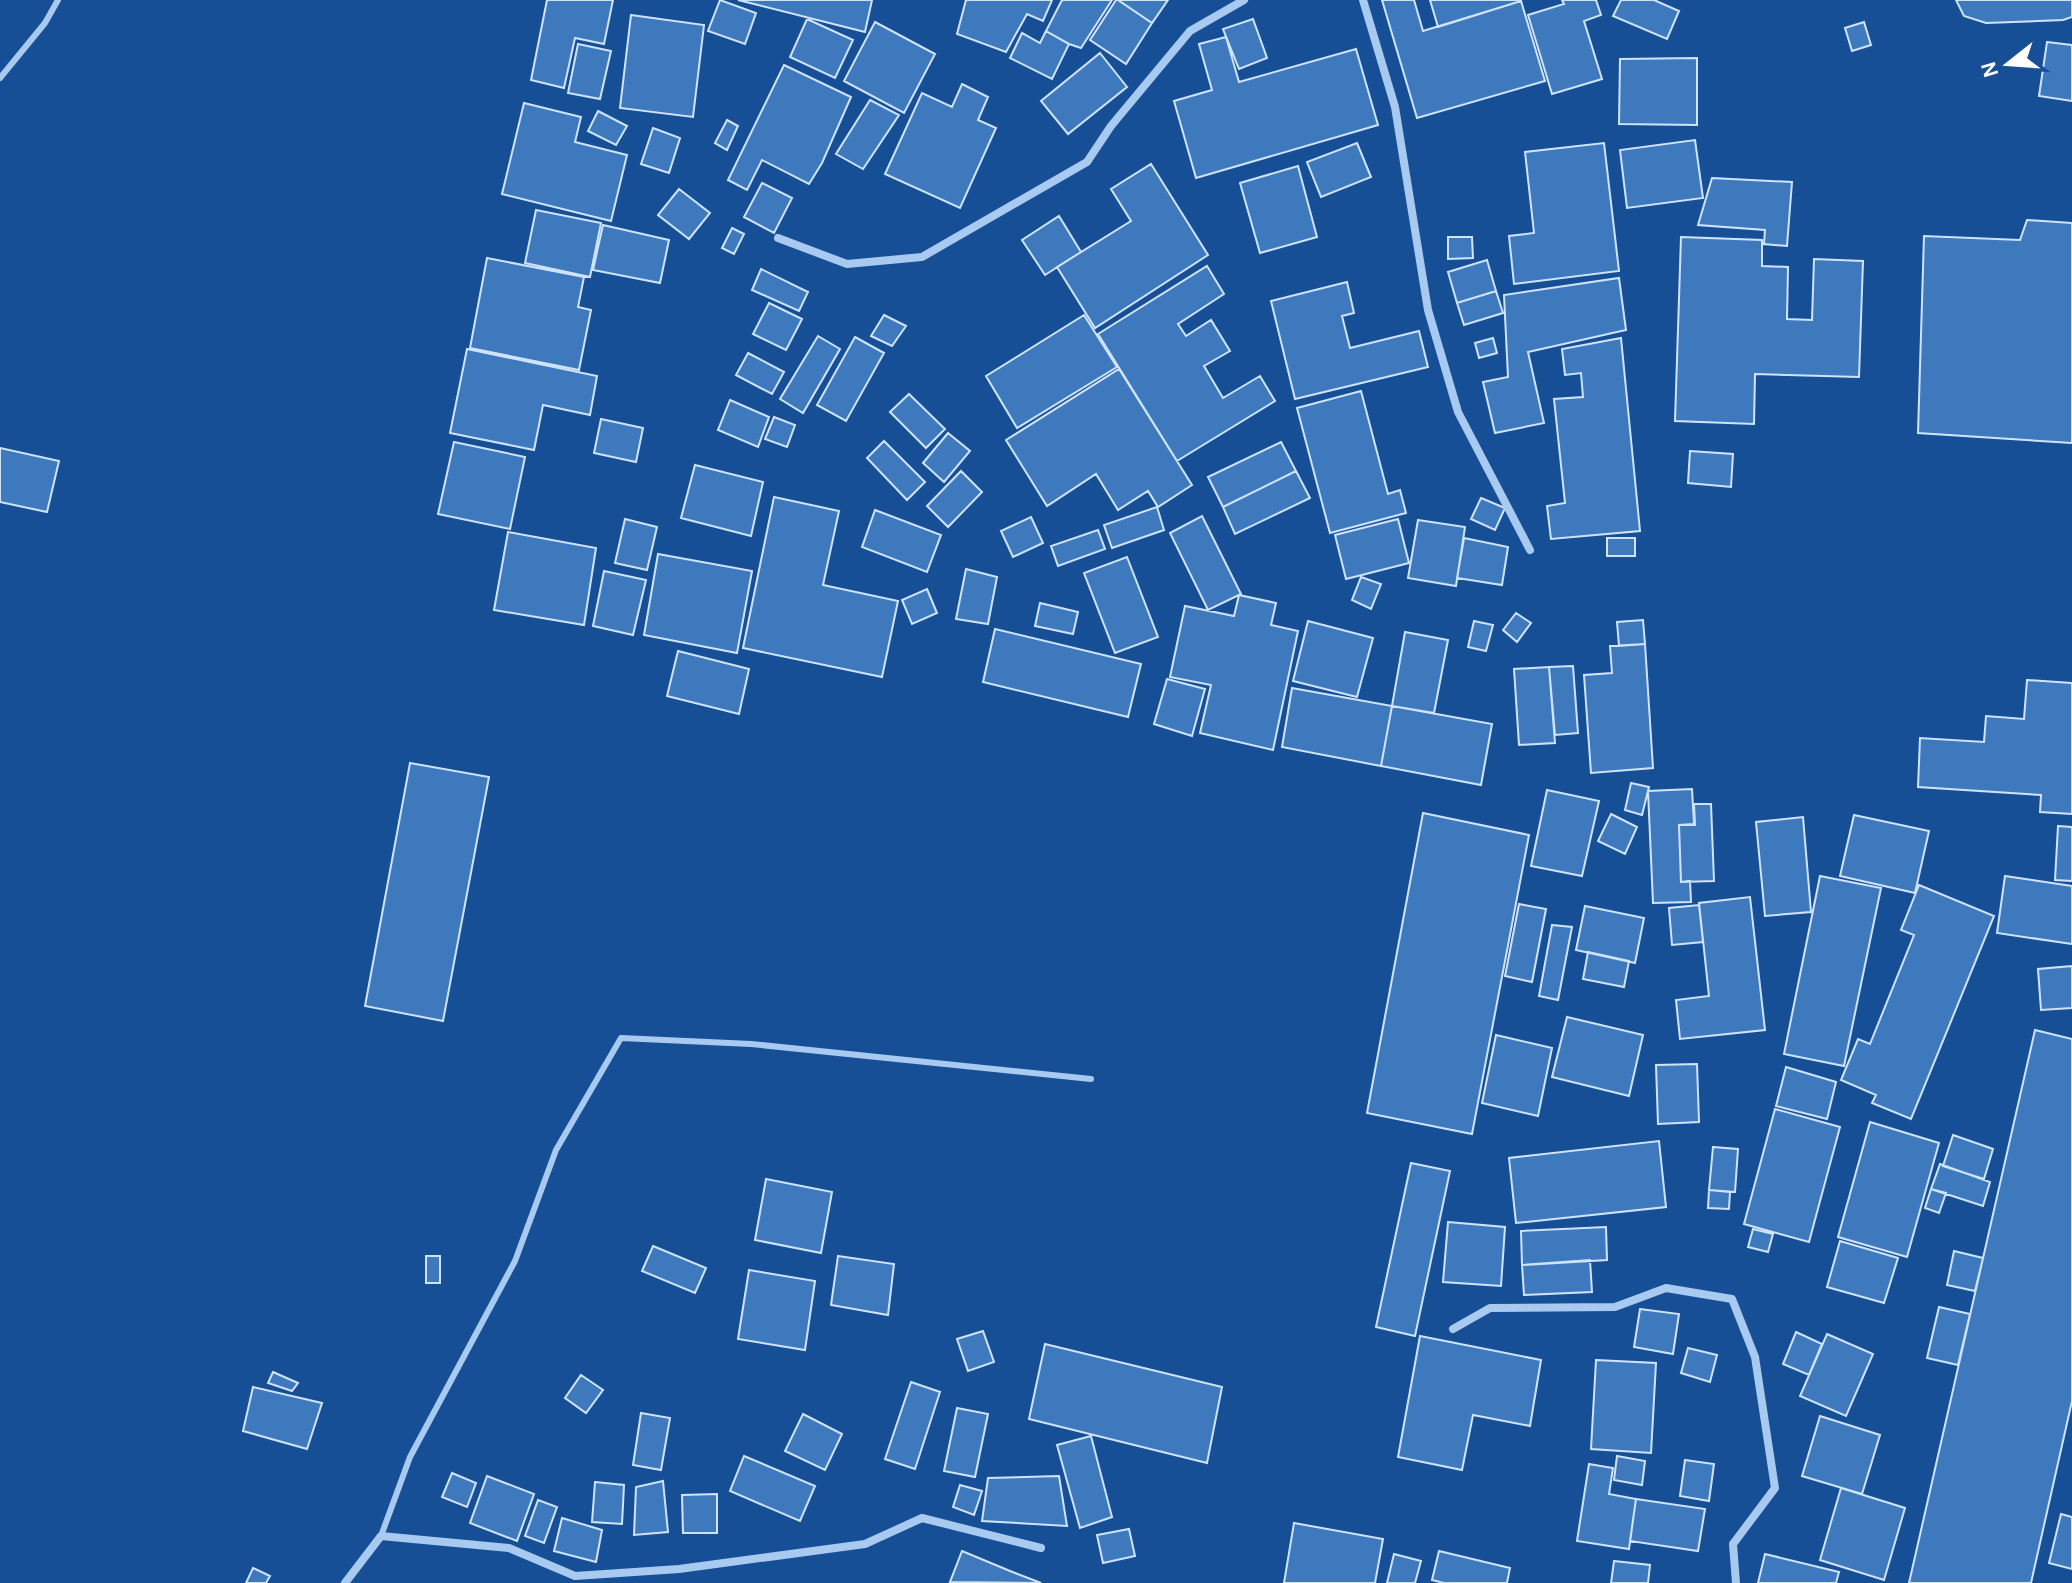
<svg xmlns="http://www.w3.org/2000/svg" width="2072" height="1583" font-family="Karla,sans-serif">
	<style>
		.building { fill: #3f79bd; stroke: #cfe4fc; stroke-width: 2 }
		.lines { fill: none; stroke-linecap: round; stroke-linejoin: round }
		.service { stroke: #a8caf1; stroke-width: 6 }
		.minor { stroke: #a8caf1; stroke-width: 8 }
	</style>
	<rect width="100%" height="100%" fill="#174f96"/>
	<!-- building -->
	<path class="building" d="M 547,0 L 613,0 L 604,44 L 575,38 L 564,88 L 531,80 Z
		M 720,0 L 756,13 L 745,44 L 708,31 Z
		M 738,0 L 872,0 L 865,32 Z
		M 966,0 L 1052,0 L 1043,21 L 1027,14 L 1006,52 L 957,34 Z
		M 1062,0 L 1112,0 L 1081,48 L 1069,44 L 1046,31 Z
		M 1116,0 L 1118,0 L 1152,23 L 1126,64 L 1090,40 Z
		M 1118,0 L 1168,0 L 1152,23 Z
		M 1382,0 L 1414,0 L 1423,31 L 1521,1 L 1545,81 L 1417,118 Z
		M 1430,0 L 1521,0 L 1521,1 L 1438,27 Z
		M 1562,0 L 1596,0 L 1601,15 L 1584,21 L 1602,79 L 1552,94 L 1528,15 L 1564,4 Z
		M 1621,0 L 1654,0 L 1679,11 L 1667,39 L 1613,16 Z
		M 1956,0 L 2072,0 L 2072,17 L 2063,20 L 1986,23 L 1964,16 Z
		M 631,15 L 704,25 L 693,117 L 620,108 Z
		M 807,19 L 853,40 L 835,78 L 790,57 Z
		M 1253,19 L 1267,58 L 1239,69 L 1223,29 Z
		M 875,22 L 935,54 L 904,113 L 844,81 Z
		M 1864,22 L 1871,45 L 1852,51 L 1845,28 Z
		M 1046,31 L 1069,44 L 1052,79 L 1010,58 L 1022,33 L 1040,43 Z
		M 1226,37 L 1239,82 L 1356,49 L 1378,125 L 1196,178 L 1174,101 L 1212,90 L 1199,44 Z
		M 2047,42 L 2072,45 L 2072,101 L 2039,96 Z
		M 578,44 L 611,51 L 600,99 L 568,93 Z
		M 1100,53 L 1127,87 L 1068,134 L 1041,101 Z
		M 1697,58 L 1697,125 L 1619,124 L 1620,59 Z
		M 784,65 L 851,97 L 822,163 L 809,184 L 762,160 L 747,190 L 728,180 Z
		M 962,84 L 988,97 L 978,120 L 996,128 L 960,208 L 885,174 L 922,93 L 952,107 Z
		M 870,100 L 899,115 L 863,169 L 836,154 Z
		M 524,103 L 581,117 L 575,142 L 627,155 L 611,221 L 502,194 Z
		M 598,111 L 627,126 L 616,145 L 588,131 Z
		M 727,120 L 738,126 L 727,150 L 715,143 Z
		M 653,128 L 680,138 L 669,173 L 641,164 Z
		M 1695,140 L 1703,198 L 1627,208 L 1620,150 Z
		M 1357,143 L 1371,177 L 1321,197 L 1307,162 Z
		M 1604,143 L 1619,271 L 1514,284 L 1509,236 L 1534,233 L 1525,152 Z
		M 1151,164 L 1208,255 L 1095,328 L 1057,267 L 1131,221 L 1111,189 Z
		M 1298,166 L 1317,237 L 1260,253 L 1240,183 Z
		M 1712,178 L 1792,182 L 1787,246 L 1764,244 L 1765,230 L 1698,225 Z
		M 762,183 L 792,198 L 774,233 L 744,217 Z
		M 679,189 L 710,213 L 689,239 L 658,215 Z
		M 536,210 L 601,223 L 590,277 L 525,263 Z
		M 1059,216 L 1081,252 L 1045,275 L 1022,240 Z
		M 2027,220 L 2072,223 L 2072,443 L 1918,433 L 1924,236 L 2020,240 Z
		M 603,225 L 669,240 L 660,283 L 593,270 Z
		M 732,228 L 744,234 L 734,254 L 722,248 Z
		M 1448,237 L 1472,237 L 1473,258 L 1448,259 Z
		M 1681,237 L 1762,240 L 1762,266 L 1788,267 L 1787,319 L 1812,320 L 1814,259 L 1863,261 L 1859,377 L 1755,374 L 1754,424 L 1675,421 Z
		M 487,258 L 584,277 L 578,307 L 591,310 L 579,370 L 470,348 Z
		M 1487,260 L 1496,291 L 1457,303 L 1448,272 Z
		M 1207,266 L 1224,294 L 1178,324 L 1186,336 L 1211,320 L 1230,351 L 1204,366 L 1223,398 L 1260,376 L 1275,401 L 1177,461 L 1098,334 Z
		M 761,269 L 808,292 L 799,311 L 752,290 Z
		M 1619,278 L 1626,330 L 1528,352 L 1544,423 L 1495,433 L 1483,382 L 1508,377 L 1504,295 Z
		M 1347,282 L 1354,313 L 1342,316 L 1350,348 L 1419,331 L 1428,367 L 1295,399 L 1271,301 Z
		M 1496,291 L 1503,313 L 1464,325 L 1457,303 Z
		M 769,303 L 802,319 L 786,350 L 753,334 Z
		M 884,315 L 906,326 L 892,346 L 871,336 Z
		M 1084,315 L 1117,367 L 1017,428 L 986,376 Z
		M 818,336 L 840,349 L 803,413 L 780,399 Z
		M 855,337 L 884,353 L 846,421 L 817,405 Z
		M 1493,338 L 1497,353 L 1479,358 L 1475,343 Z
		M 1621,338 L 1640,531 L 1551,539 L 1547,506 L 1565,503 L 1554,399 L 1583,397 L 1581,373 L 1565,375 L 1562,349 Z
		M 467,349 L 597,376 L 590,415 L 543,405 L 534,450 L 450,433 Z
		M 748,353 L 784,372 L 772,394 L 736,375 Z
		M 1119,369 L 1192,485 L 1158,507 L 1148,491 L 1118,510 L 1096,474 L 1047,506 L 1006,440 Z
		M 1361,391 L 1388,494 L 1400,490 L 1406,513 L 1330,533 L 1297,408 Z
		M 909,394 L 945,429 L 926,448 L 890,412 Z
		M 730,400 L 769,417 L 758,447 L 718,430 Z
		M 774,417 L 795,425 L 787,447 L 765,439 Z
		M 601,419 L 643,428 L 636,462 L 594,453 Z
		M 948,433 L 970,451 L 944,482 L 923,463 Z
		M 884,441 L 925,482 L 907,500 L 867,458 Z
		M 454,442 L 525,457 L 510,529 L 438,514 Z
		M 1281,442 L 1296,471 L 1223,507 L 1208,477 Z
		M 0,448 L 59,461 L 47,512 L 0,502 Z
		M 1690,451 L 1733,454 L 1731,487 L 1688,483 Z
		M 695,465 L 763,482 L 751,536 L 681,518 Z
		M 961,471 L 982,492 L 948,527 L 927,506 Z
		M 1296,471 L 1310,498 L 1235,534 L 1223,507 Z
		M 774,497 L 839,511 L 823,585 L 898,601 L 882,677 L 743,648 Z
		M 1481,498 L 1505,508 L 1495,530 L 1471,519 Z
		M 1157,507 L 1164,530 L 1112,548 L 1104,525 Z
		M 875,510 L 941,535 L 927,572 L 862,547 Z
		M 1202,516 L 1241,594 L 1208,610 L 1170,533 Z
		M 1031,517 L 1043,543 L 1013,557 L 1001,531 Z
		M 625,519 L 657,527 L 647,570 L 615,563 Z
		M 1398,519 L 1409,563 L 1346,579 L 1335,535 Z
		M 1418,520 L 1465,527 L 1456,586 L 1408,578 Z
		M 1098,530 L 1105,549 L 1058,566 L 1051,546 Z
		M 508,532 L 596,548 L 584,625 L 494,610 Z
		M 1464,538 L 1508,547 L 1502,585 L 1457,578 Z
		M 1607,538 L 1635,538 L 1635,556 L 1607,556 Z
		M 658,554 L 752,571 L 737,653 L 644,635 Z
		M 1127,557 L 1158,637 L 1115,653 L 1084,573 Z
		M 966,569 L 997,577 L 988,624 L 956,619 Z
		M 604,571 L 646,580 L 633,635 L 593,626 Z
		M 1361,577 L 1381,584 L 1371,609 L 1352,600 Z
		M 927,589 L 937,613 L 912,624 L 902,600 Z
		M 1239,595 L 1276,603 L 1271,625 L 1298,631 L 1273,750 L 1200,733 L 1211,685 L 1170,677 L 1185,606 L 1234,616 Z
		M 1040,603 L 1078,612 L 1073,634 L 1035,626 Z
		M 1516,613 L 1531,623 L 1517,642 L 1503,630 Z
		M 1643,620 L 1645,644 L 1619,646 L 1617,622 Z
		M 1308,621 L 1373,638 L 1357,697 L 1293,681 Z
		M 1474,621 L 1493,625 L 1486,651 L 1468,647 Z
		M 995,629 L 1141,664 L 1128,717 L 983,682 Z
		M 1405,632 L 1448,640 L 1434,713 L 1392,706 Z
		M 1645,644 L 1653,768 L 1591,773 L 1584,675 L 1612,673 L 1610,646 Z
		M 678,651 L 749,669 L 739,714 L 667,696 Z
		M 1573,666 L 1578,733 L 1555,735 L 1549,667 Z
		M 1549,667 L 1555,743 L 1519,745 L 1514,669 Z
		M 1167,679 L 1205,689 L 1192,736 L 1154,724 Z
		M 2027,680 L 2072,683 L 2072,814 L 2040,812 L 2041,795 L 1918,787 L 1920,738 L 1984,742 L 1986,716 L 2024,719 Z
		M 1292,688 L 1392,706 L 1381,766 L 1282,747 Z
		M 1392,706 L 1492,724 L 1481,785 L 1381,766 Z
		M 410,763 L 489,777 L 443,1021 L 365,1006 Z
		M 1631,783 L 1649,787 L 1642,815 L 1625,810 Z
		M 1692,789 L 1694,824 L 1679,825 L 1681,882 L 1690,881 L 1691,902 L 1653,903 L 1648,791 Z
		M 1547,790 L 1599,801 L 1582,876 L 1531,866 Z
		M 1694,804 L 1711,804 L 1714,881 L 1681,882 L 1679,825 L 1695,825 Z
		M 1423,813 L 1529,835 L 1472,1134 L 1367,1113 Z
		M 1611,814 L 1637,827 L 1625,854 L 1598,841 Z
		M 1854,815 L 1929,831 L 1915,893 L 1840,876 Z
		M 1803,817 L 1811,912 L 1765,916 L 1756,822 Z
		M 2058,826 L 2072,827 L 2072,881 L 2055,880 Z
		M 1820,876 L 1881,888 L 1844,1066 L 1784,1054 Z
		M 2005,876 L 2072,886 L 2072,944 L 1997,933 Z
		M 1919,885 L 1994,916 L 1911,1119 L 1872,1103 L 1876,1095 L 1841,1080 L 1858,1039 L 1870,1044 L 1914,935 L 1901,930 Z
		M 1750,897 L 1765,1030 L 1680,1039 L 1676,1000 L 1709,996 L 1699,903 Z
		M 1519,904 L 1546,909 L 1532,982 L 1505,976 Z
		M 1699,905 L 1703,942 L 1672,945 L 1669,908 Z
		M 1585,906 L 1644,918 L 1635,963 L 1576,950 Z
		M 1552,925 L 1572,927 L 1558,1000 L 1539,996 Z
		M 1588,952 L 1629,961 L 1624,987 L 1583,979 Z
		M 2072,966 L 2072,1008 L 2041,1010 L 2038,969 Z
		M 1567,1017 L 1643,1035 L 1629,1096 L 1552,1077 Z
		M 2035,1030 L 2072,1039 L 2072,1401 L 2031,1583 L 1909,1583 Z
		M 1496,1035 L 1552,1048 L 1538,1116 L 1482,1103 Z
		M 1697,1064 L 1699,1122 L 1658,1124 L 1656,1065 Z
		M 1786,1067 L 1836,1082 L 1827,1119 L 1776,1106 Z
		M 1775,1109 L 1840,1127 L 1809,1242 L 1744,1224 Z
		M 1870,1122 L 1939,1143 L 1907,1257 L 1838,1237 Z
		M 1953,1135 L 1993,1149 L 1984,1179 L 1943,1166 Z
		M 1659,1141 L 1666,1207 L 1516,1223 L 1509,1158 Z
		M 1713,1147 L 1738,1149 L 1735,1192 L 1709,1190 Z
		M 1411,1163 L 1450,1171 L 1415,1336 L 1376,1327 Z
		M 1940,1164 L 1990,1182 L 1983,1206 L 1931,1189 Z
		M 766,1179 L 832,1192 L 821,1253 L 755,1240 Z
		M 1931,1189 L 1946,1193 L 1939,1213 L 1925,1208 Z
		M 1709,1190 L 1730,1192 L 1729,1209 L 1708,1208 Z
		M 1448,1222 L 1505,1227 L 1501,1286 L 1443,1282 Z
		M 1606,1227 L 1607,1260 L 1522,1265 L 1521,1231 Z
		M 1753,1229 L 1773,1234 L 1768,1252 L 1748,1247 Z
		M 1840,1241 L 1898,1258 L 1884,1303 L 1827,1287 Z
		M 653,1246 L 706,1268 L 695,1293 L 642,1271 Z
		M 1954,1251 L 1983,1258 L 1975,1291 L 1947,1285 Z
		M 426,1256 L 440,1256 L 440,1283 L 426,1283 Z
		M 838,1256 L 894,1264 L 888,1315 L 831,1305 Z
		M 1590,1260 L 1592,1292 L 1524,1295 L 1522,1265 Z
		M 749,1270 L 815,1281 L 805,1350 L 738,1339 Z
		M 1939,1307 L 1970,1314 L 1958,1365 L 1927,1358 Z
		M 1640,1309 L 1679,1314 L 1673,1354 L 1634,1347 Z
		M 983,1331 L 994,1362 L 968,1371 L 957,1339 Z
		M 1796,1332 L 1822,1344 L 1809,1375 L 1783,1364 Z
		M 1827,1334 L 1873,1354 L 1846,1416 L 1800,1396 Z
		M 1420,1336 L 1541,1360 L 1530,1426 L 1473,1415 L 1462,1470 L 1398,1457 Z
		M 1045,1344 L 1222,1387 L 1207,1463 L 1029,1419 Z
		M 1688,1348 L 1717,1355 L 1710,1382 L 1681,1373 Z
		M 1596,1360 L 1656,1363 L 1651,1453 L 1591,1449 Z
		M 273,1372 L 298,1383 L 292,1391 L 268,1383 Z
		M 581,1375 L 603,1390 L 586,1413 L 565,1398 Z
		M 911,1382 L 940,1392 L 915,1469 L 885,1459 Z
		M 253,1387 L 322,1403 L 307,1449 L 243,1431 Z
		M 957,1408 L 988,1414 L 975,1477 L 944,1471 Z
		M 641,1413 L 670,1418 L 661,1470 L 633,1465 Z
		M 803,1414 L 842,1434 L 825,1470 L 785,1451 Z
		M 1820,1416 L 1880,1435 L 1862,1494 L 1802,1476 Z
		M 1091,1436 L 1112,1517 L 1080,1528 L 1057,1445 Z
		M 744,1456 L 815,1486 L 800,1521 L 730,1491 Z
		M 1617,1456 L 1645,1461 L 1642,1485 L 1614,1480 Z
		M 1685,1460 L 1714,1464 L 1709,1501 L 1680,1496 Z
		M 1589,1464 L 1613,1468 L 1609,1494 L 1636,1499 L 1629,1549 L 1577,1541 Z
		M 452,1473 L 476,1483 L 467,1507 L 442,1497 Z
		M 487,1476 L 534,1494 L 517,1541 L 470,1523 Z
		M 1059,1476 L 1067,1526 L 982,1521 L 988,1478 Z
		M 663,1481 L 668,1532 L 634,1535 L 636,1487 Z
		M 595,1482 L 624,1485 L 622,1524 L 592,1522 Z
		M 960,1485 L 982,1491 L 974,1515 L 953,1507 Z
		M 1841,1488 L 1905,1508 L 1884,1580 L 1820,1560 Z
		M 717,1494 L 717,1533 L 683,1533 L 682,1495 Z
		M 1636,1499 L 1705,1509 L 1698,1551 L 1630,1541 Z
		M 538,1500 L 557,1507 L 544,1543 L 525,1536 Z
		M 2061,1514 L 2072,1517 L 2072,1569 L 2049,1563 Z
		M 562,1518 L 602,1530 L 596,1562 L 554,1551 Z
		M 1294,1523 L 1383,1539 L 1375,1583 L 1284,1583 Z
		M 1129,1529 L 1135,1556 L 1103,1563 L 1097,1535 Z
		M 962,1551 L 1010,1571 L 1041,1583 L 950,1582 Z
		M 1439,1551 L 1510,1568 L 1507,1583 L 1444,1583 L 1432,1580 Z
		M 1394,1554 L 1421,1561 L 1415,1583 L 1387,1583 Z
		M 1765,1554 L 1839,1572 L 1836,1583 L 1758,1583 Z
		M 1614,1561 L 1650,1565 L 1648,1583 L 1611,1583 Z
		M 253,1568 L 270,1576 L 266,1583 L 246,1583 Z"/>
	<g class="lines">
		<!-- service -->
		<path class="service" d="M 0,78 L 45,23 L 58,0
			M 381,1536 L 410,1457 L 515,1261 L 556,1150 L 621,1038 L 751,1044 L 1091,1079"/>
		<!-- minor -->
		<path class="minor" d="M 1363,0 L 1395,107 L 1428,310 L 1458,412 L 1530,550
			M 778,238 L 847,264 L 922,257 L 1087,162 L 1111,126 L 1190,31 L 1244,0
			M 1453,1329 L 1490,1308 L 1615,1307 L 1666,1288 L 1732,1299 L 1755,1357 L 1775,1488 L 1733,1544 L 1736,1583
			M 345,1583 L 381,1536 L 509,1548 L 575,1576 L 679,1569 L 865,1544 L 922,1518 L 1041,1548"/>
	</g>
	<!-- north arrow -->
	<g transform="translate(2008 64) rotate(253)" stroke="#174f96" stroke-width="6" paint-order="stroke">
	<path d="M0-6L14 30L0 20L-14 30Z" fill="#ffffff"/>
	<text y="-12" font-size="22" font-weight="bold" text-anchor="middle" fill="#ffffff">N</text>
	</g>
</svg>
